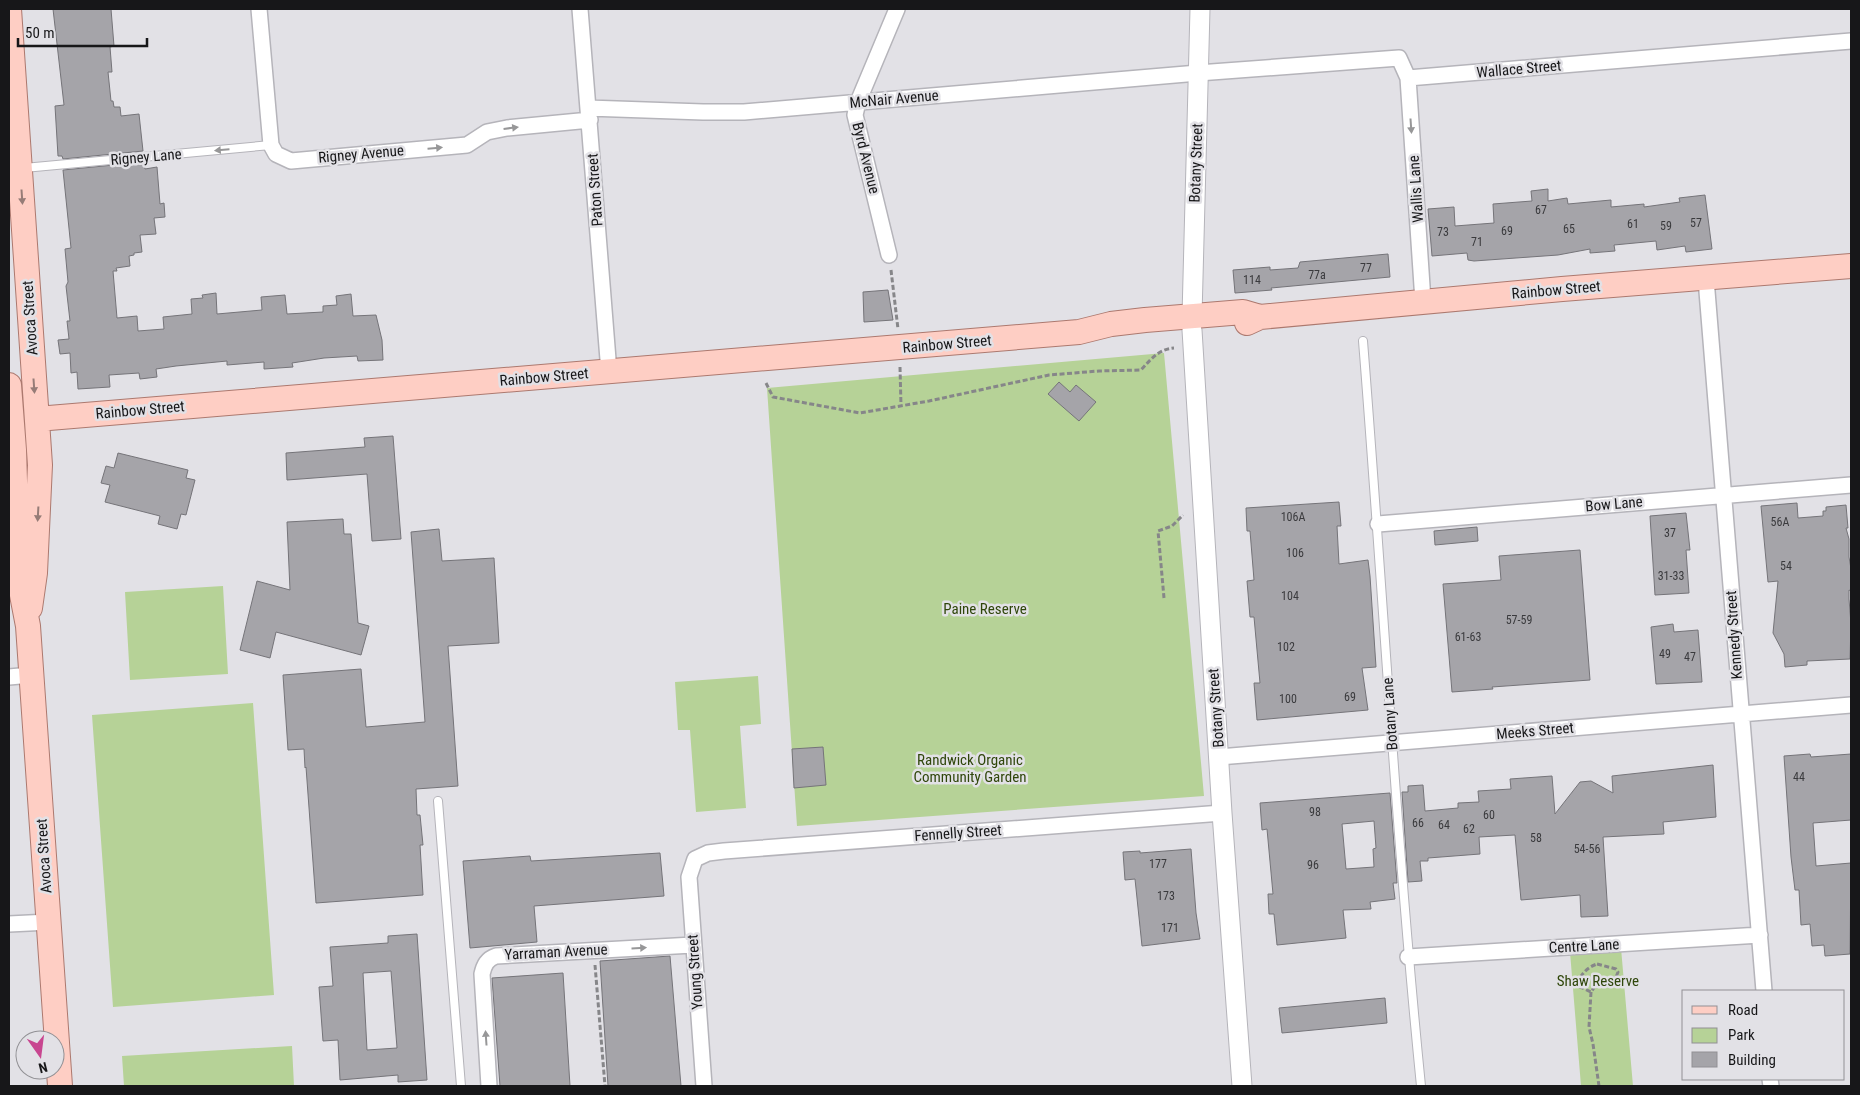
<svg xmlns="http://www.w3.org/2000/svg" width="1860" height="1095" font-family="'Roboto Condensed',sans-serif">
	<style>
		.green { fill: #b6d297 }
		.building { fill: #a5a4a9; stroke: #757479; fill-rule: evenodd }
		.lines { fill: none; stroke-linecap: round; stroke-linejoin: round }
		.service-casing { stroke: #b5b4ba; stroke-width: 10 }
		.minor-casing { stroke: #b5b4ba; stroke-width: 18 }
		.tertiary-casing { stroke: #b5b4ba; stroke-width: 21 }
		.primary-casing { stroke: #ac796f; stroke-width: 26 }
		.path { stroke: #868689; stroke-width: 3; stroke-dasharray: 5 2.5; stroke-linecap: butt }
		.service { stroke: #fff; stroke-width: 8 }
		.minor { stroke: #fff; stroke-width: 15 }
		.tertiary { stroke: #fff; stroke-width: 19 }
		.primary { stroke: #fecec4; stroke-width: 24 }
		.oneway { fill: #979798 }
		.oneway2 { fill: #967c77 }
		.labels { text-anchor: middle; dominant-baseline: central; stroke-width: 5; stroke-linejoin: round; paint-order: stroke }
		.number-label { font-size: 12px; fill: #3a3a3d }
		.street-label { font-size: 15px; fill: #171719; stroke: #e2e1e6 }
		.park-label { font-size: 15px; fill: #2f460a; stroke: #e2e1e6 }
	</style>
	<rect width="100%" height="100%" fill="#e2e1e6"/>
	<!-- green -->
	<path class="green" d="M 1164,353 L 1204,796 L 797,826 L 767,388 Z
		M 223,586 L 228,674 L 130,680 L 125,592 Z
		M 758,676 L 761,724 L 740,726 L 746,808 L 696,812 L 690,730 L 678,730 L 675,682 Z
		M 253,703 L 274,995 L 113,1007 L 92,715 Z
		M 1621,948 L 1633,1086 L 1581,1086 L 1570,952 Z
		M 292,1046 L 294,1086 L 124,1086 L 122,1056 Z"/>
	<!-- building -->
	<path class="building" d="M 53,9 L 111,9 L 114,46 L 110,47 L 112,72 L 108,72 L 111,101 L 113,101 L 114,107 L 120,107 L 121,116 L 139,114 L 143,151 L 63,159 L 62,156 L 58,156 L 55,106 L 64,105 Z
		M 144,162 L 145,169 L 157,167 L 160,204 L 164,203 L 165,217 L 154,218 L 156,234 L 140,235 L 142,252 L 134,253 L 134,255 L 129,256 L 130,266 L 116,268 L 117,271 L 113,271 L 117,318 L 137,316 L 138,331 L 164,329 L 163,317 L 192,314 L 191,299 L 203,298 L 202,295 L 216,293 L 217,314 L 262,310 L 261,297 L 285,295 L 287,314 L 323,312 L 323,306 L 337,305 L 336,296 L 351,294 L 353,316 L 376,315 L 382,340 L 383,360 L 358,361 L 357,356 L 324,358 L 292,363 L 293,367 L 264,369 L 264,362 L 227,365 L 227,361 L 176,366 L 156,369 L 157,377 L 140,379 L 139,373 L 109,375 L 110,387 L 78,389 L 77,372 L 71,373 L 70,353 L 60,354 L 58,340 L 69,339 L 67,321 L 70,321 L 66,286 L 68,282 L 65,249 L 71,248 L 63,170 Z
		M 1548,189 L 1548,201 L 1567,198 L 1568,204 L 1611,200 L 1611,207 L 1644,204 L 1644,207 L 1680,202 L 1679,198 L 1705,195 L 1712,249 L 1686,252 L 1685,246 L 1657,250 L 1656,241 L 1614,245 L 1615,251 L 1590,253 L 1590,249 L 1558,255 L 1474,261 L 1468,260 L 1467,253 L 1432,256 L 1428,209 L 1454,207 L 1455,226 L 1494,223 L 1493,204 L 1532,201 L 1531,191 Z
		M 1388,254 L 1390,277 L 1271,288 L 1272,290 L 1235,293 L 1233,270 L 1270,267 L 1270,270 L 1298,268 L 1300,262 Z
		M 888,290 L 893,320 L 864,322 L 863,292 Z
		M 1059,382 L 1070,392 L 1076,385 L 1096,402 L 1079,421 L 1048,394 Z
		M 393,436 L 401,539 L 372,541 L 367,474 L 287,480 L 286,453 L 365,447 L 364,438 Z
		M 118,453 L 188,470 L 186,478 L 195,480 L 186,515 L 181,514 L 177,529 L 158,524 L 160,516 L 105,502 L 110,485 L 101,483 L 106,466 L 114,468 Z
		M 1339,502 L 1341,526 L 1337,526 L 1339,564 L 1368,560 L 1370,576 L 1376,667 L 1362,668 L 1368,710 L 1257,720 L 1254,683 L 1260,683 L 1254,617 L 1250,617 L 1247,581 L 1254,580 L 1250,531 L 1247,531 L 1246,508 Z
		M 1797,503 L 1798,518 L 1823,516 L 1823,511 L 1826,511 L 1826,507 L 1846,505 L 1848,528 L 1846,528 L 1849,539 L 1849,557 L 1851,569 L 1851,591 L 1849,590 L 1849,599 L 1851,624 L 1850,659 L 1807,661 L 1807,665 L 1785,667 L 1784,654 L 1773,633 L 1778,581 L 1768,582 L 1761,506 Z
		M 1686,513 L 1690,550 L 1686,550 L 1689,593 L 1655,595 L 1650,516 Z
		M 343,519 L 344,534 L 351,534 L 358,623 L 369,626 L 361,655 L 276,632 L 270,658 L 240,650 L 257,581 L 290,590 L 287,522 Z
		M 1477,527 L 1478,541 L 1435,545 L 1434,531 Z
		M 439,529 L 442,561 L 494,558 L 499,643 L 448,646 L 458,786 L 416,789 L 417,815 L 420,815 L 423,845 L 420,845 L 423,895 L 316,903 L 306,767 L 305,768 L 304,749 L 288,750 L 283,675 L 361,669 L 366,727 L 425,722 L 411,532 Z
		M 1580,550 L 1590,680 L 1492,687 L 1493,689 L 1452,692 L 1443,584 L 1501,580 L 1499,556 Z
		M 1673,624 L 1674,632 L 1698,630 L 1702,682 L 1656,684 L 1651,627 Z
		M 823,747 L 826,785 L 794,788 L 792,749 Z
		M 1810,754 L 1811,757 L 1851,754 L 1851,820 L 1813,823 L 1816,866 L 1851,863 L 1850,954 L 1825,956 L 1824,945 L 1812,946 L 1810,924 L 1801,925 L 1799,890 L 1795,890 L 1791,857 L 1784,756 Z
		M 1713,765 L 1716,817 L 1663,822 L 1664,834 L 1603,837 L 1608,916 L 1581,917 L 1580,895 L 1521,900 L 1515,835 L 1479,837 L 1480,854 L 1428,858 L 1428,861 L 1420,861 L 1422,881 L 1408,882 L 1402,792 L 1408,792 L 1408,786 L 1423,785 L 1425,811 L 1458,808 L 1458,803 L 1479,802 L 1478,791 L 1511,789 L 1510,779 L 1552,776 L 1555,814 L 1580,782 L 1591,781 L 1613,793 L 1612,776 Z
		M 1390,793 L 1397,883 L 1393,883 L 1395,899 L 1370,902 L 1371,909 L 1343,910 L 1346,938 L 1277,945 L 1274,914 L 1269,914 L 1268,894 L 1273,894 L 1267,829 L 1262,830 L 1260,803 ZM 1374,821 L 1376,848 L 1373,849 L 1374,867 L 1346,869 L 1342,824 Z
		M 1191,849 L 1196,913 L 1200,939 L 1142,946 L 1135,879 L 1125,880 L 1123,852 L 1140,851 L 1140,853 Z
		M 660,853 L 664,896 L 534,906 L 537,942 L 470,948 L 463,861 L 530,856 L 531,861 Z
		M 417,934 L 427,1080 L 398,1082 L 398,1075 L 340,1080 L 338,1040 L 323,1041 L 319,987 L 333,986 L 330,947 L 388,943 L 388,936 ZM 391,971 L 397,1048 L 367,1050 L 363,973 Z
		M 670,956 L 681,1086 L 608,1086 L 600,961 Z
		M 563,973 L 570,1086 L 500,1086 L 492,978 Z
		M 1385,998 L 1387,1023 L 1282,1033 L 1279,1008 Z"/>
	<g class="lines">
		<defs>
			<path id="service" d="M 24,168 L 271,145
				M 1363,341 C 1383,590 1396,838 1421,1086
				M 438,801 L 461,1086"/>
			<path id="minor" d="M 259,9 L 271,145 L 276,154 L 291,161 L 467,145 L 487,132 L 507,128 L 590,120
				M 580,9 L 609,372
				M 1408,78 L 1423,301
				M 588,108 L 703,112 L 744,112 L 1198,73 L 1399,58 L 1408,78 L 1851,41
				M 889,255 L 855,115 L 858,102 L 897,9
				M 1706,279 L 1764,991
				M 1378,524 L 1851,485
				M 9,677 L 31,675
				M 1219,757 L 1851,705
				M 9,924 L 49,922
				M 1408,957 L 1760,935
				M 1770,1079 L 1771,1086
				M 489,1086 L 482,974 C 484,965 487,959 496,956 L 693,945
				M 704,1086 L 689,877 L 695,859 L 708,853 L 724,851 L 1222,813"/>
			<path id="tertiary" d="M 1192,316 L 1200,9
				M 1192,330 L 1222,813 L 1242,1086"/>
			<path id="primary" d="M 9,9 L 40,465 L 35,573 L 30,608
				M 1247,323 L 1260,317 L 1562,289 L 1851,266
				M 9,385 L 14,450 L 18,574 L 28,626 L 60,1086
				M 37,419 L 1079,332 L 1111,324 L 1145,320 L 1243,312 L 1260,317"/>
		</defs>
		<!-- service casing -->
		<use href="#service" class="service-casing"/>
		<!-- minor casing -->
		<use href="#minor" class="minor-casing"/>
		<!-- tertiary casing -->
		<use href="#tertiary" class="tertiary-casing"/>
		<!-- primary casing -->
		<use href="#primary" class="primary-casing"/>
		<!-- path -->
		<path class="path" d="M 891,270 L 898,329
			M 900,367 L 901,406
			M 766,383 L 773,397 L 860,413 L 929,401 L 1049,375 L 1099,371 L 1141,370 C 1151,359 1159,349 1174,348
			M 1164,598 L 1158,531 L 1172,526 L 1183,515
			M 1597,964 L 1616,969 L 1618,972 L 1616,977 L 1598,982 L 1591,992 L 1580,987 L 1578,982 C 1582,973 1588,967 1597,964 Z
			M 595,965 L 605,1086
			M 1591,992 L 1589,1027 L 1593,1044 L 1599,1086"/>
		<!-- service -->
		<use href="#service" class="service"/>
		<!-- minor -->
		<use href="#minor" class="minor"/>
		<!-- tertiary -->
		<use href="#tertiary" class="tertiary"/>
		<!-- primary -->
		<use href="#primary" class="primary"/>
	</g>
	<!-- one-way arrows -->
	<defs><path id="oneway-solid" d="M-6-.8H1V-3.2L6.5 0L1 3.2V.8H-6Z" transform="scale(1.25)"/></defs>
	<g class="oneway">
		<use href="#oneway-solid" transform="translate(1411 126) rotate(86)"/>
		<use href="#oneway-solid" transform="translate(511 128) rotate(-7)"/>
		<use href="#oneway-solid" transform="translate(435 148) rotate(-5)"/>
		<use href="#oneway-solid" transform="translate(222 150) rotate(175)"/>
		<use href="#oneway-solid" transform="translate(639 948) rotate(-3)"/>
		<use href="#oneway-solid" transform="translate(486 1038) rotate(-94)"/>
	</g>
	<g class="oneway2">
		<use href="#oneway-solid" transform="translate(22 197) rotate(86)"/>
		<use href="#oneway-solid" transform="translate(34 386) rotate(86)"/>
		<use href="#oneway-solid" transform="translate(38 514) rotate(93)"/>
	</g>
	<g class="labels">
		<!-- number labels -->
		<g class="number-label">
			<text x="1541" y="210">67</text>
			<text x="1696" y="223">57</text>
			<text x="1633" y="224">61</text>
			<text x="1666" y="226">59</text>
			<text x="1569" y="229">65</text>
			<text x="1507" y="231">69</text>
			<text x="1443" y="232">73</text>
			<text x="1477" y="242">71</text>
			<text x="1366" y="268">77</text>
			<text x="1317" y="275">77a</text>
			<text x="1252" y="280">114</text>
			<text x="1293" y="517">106A</text>
			<text x="1780" y="522">56A</text>
			<text x="1670" y="533">37</text>
			<text x="1295" y="553">106</text>
			<text x="1786" y="566">54</text>
			<text x="1671" y="576">31-33</text>
			<text x="1290" y="596">104</text>
			<text x="1519" y="620">57-59</text>
			<text x="1468" y="637">61-63</text>
			<text x="1286" y="647">102</text>
			<text x="1665" y="654">49</text>
			<text x="1690" y="657">47</text>
			<text x="1350" y="697">69</text>
			<text x="1288" y="699">100</text>
			<text x="1799" y="777">44</text>
			<text x="1315" y="812">98</text>
			<text x="1489" y="815">60</text>
			<text x="1418" y="823">66</text>
			<text x="1444" y="825">64</text>
			<text x="1469" y="829">62</text>
			<text x="1536" y="838">58</text>
			<text x="1587" y="849">54-56</text>
			<text x="1158" y="864">177</text>
			<text x="1313" y="865">96</text>
			<text x="1166" y="896">173</text>
			<text x="1170" y="928">171</text>
		</g>
		<!-- street labels -->
		<g class="street-label">
			<text transform="translate(1519 69) rotate(-5)">Wallace Street</text>
			<text transform="translate(894 99) rotate(-5)">McNair Avenue</text>
			<text transform="translate(361 154) rotate(-5)">Rigney Avenue</text>
			<text transform="translate(146 157) rotate(-5)">Rigney Lane</text>
			<text transform="translate(866 158) rotate(76)">Byrd Avenue</text>
			<text transform="translate(1196 163) rotate(-88)">Botany Street</text>
			<text transform="translate(1416 189) rotate(-94)">Wallis Lane</text>
			<text transform="translate(595 190) rotate(-94)">Paton Street</text>
			<text transform="translate(1556 290) rotate(-5)">Rainbow Street</text>
			<text transform="translate(30 318) rotate(-94)">Avoca Street</text>
			<text transform="translate(947 344) rotate(-5)">Rainbow Street</text>
			<text transform="translate(544 377) rotate(-5)">Rainbow Street</text>
			<text transform="translate(140 410) rotate(-5)">Rainbow Street</text>
			<text transform="translate(1614 504) rotate(-5)">Bow Lane</text>
			<text transform="translate(1734 635) rotate(-94)">Kennedy Street</text>
			<text transform="translate(1216 708) rotate(-94)">Botany Street</text>
			<text transform="translate(1390 714) rotate(-94)">Botany Lane</text>
			<text transform="translate(1535 731) rotate(-5)">Meeks Street</text>
			<text transform="translate(958 833) rotate(-4)">Fennelly Street</text>
			<text transform="translate(44 856) rotate(-94)">Avoca Street</text>
			<text transform="translate(1584 946) rotate(-3)">Centre Lane</text>
			<text transform="translate(556 952) rotate(-3)">Yarraman Avenue</text>
			<text transform="translate(695 972) rotate(-94)">Young Street</text>
		</g>
		<!-- park labels -->
		<g class="park-label">
			<text x="985" y="609">Paine Reserve</text>
			<text x="970" y="760">Randwick Organic<tspan x="970" dy="17">Community Garden</tspan></text>
			<text x="1598" y="981">Shaw Reserve</text>
		</g>
	</g>
	<!-- border -->
	<rect width="1860" height="1095" fill="none" stroke="#171719" stroke-width="20"/>
	<!-- legend -->
	<rect x="1682" y="990" width="162" height="90" fill="#e2e1e6" stroke="#919094"/>
	<rect x="1692" y="1006" width="25" height="8" fill="#fecec4" stroke="#919094"/>
	<text x="1728" y="1015" font-size="15" fill="#171719">Road</text>
	<rect x="1692" y="1028" width="25" height="15" fill="#b6d297" stroke="#919094"/>
	<text x="1728" y="1040" font-size="15" fill="#171719">Park</text>
	<rect x="1692" y="1052" width="25" height="15" fill="#a5a4a9" stroke="#919094"/>
	<text x="1728" y="1065" font-size="15" fill="#171719">Building</text>
	<!-- north arrow -->
	<g transform="translate(40 1055) rotate(166)"><circle r="24" fill="#e2e1e6" stroke="#919094"/>
	<path d="M0-4L9 19L0 12L-9 19Z" fill="#c84690"/>
	<text y="-8" font-size="14" font-weight="bold" text-anchor="middle" fill="#171719">N</text>
	</g>
	<!-- scale -->
	<path d="M18 38v8h129v-8" fill="none" stroke="#171719" stroke-width="2.5"/>
	<text x="25" y="38" font-size="15" fill="#171719" stroke="#e2e1e6" stroke-width="4" paint-order="stroke">50 m</text>
</svg>
